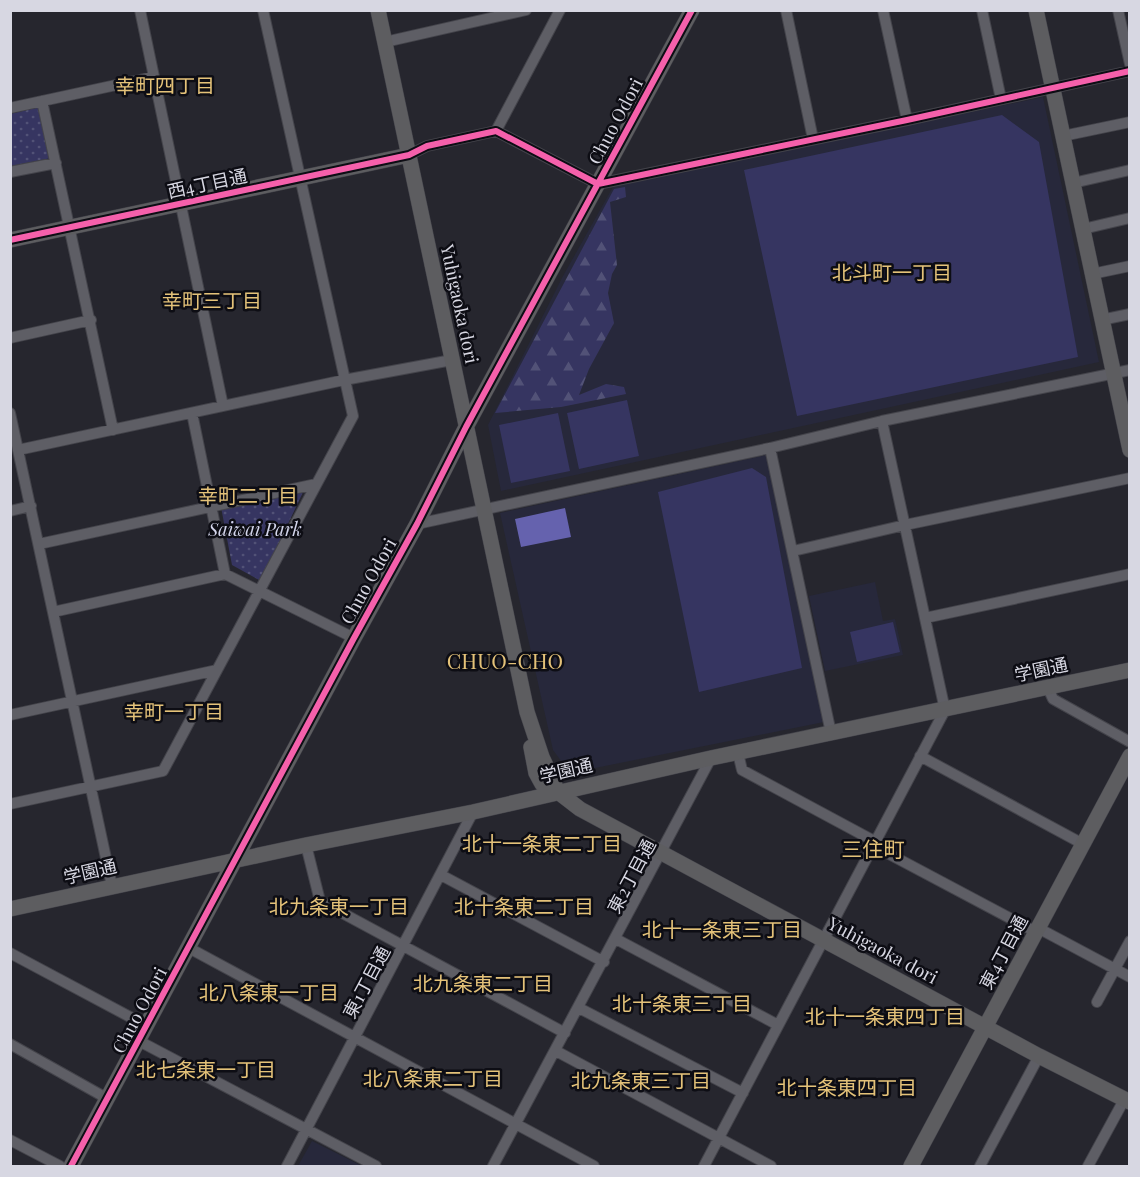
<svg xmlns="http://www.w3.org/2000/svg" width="1140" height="1177" font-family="'Playfair Display','Noto Sans JP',serif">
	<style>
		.built { fill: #27283b }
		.forest { fill: url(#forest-firs) }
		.park { fill: url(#park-dots) }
		.pitch { fill: #363561 }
		.water { fill: #6562ae }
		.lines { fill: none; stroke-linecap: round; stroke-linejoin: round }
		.street-casing { stroke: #44444b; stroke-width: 12 }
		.secondary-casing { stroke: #44444b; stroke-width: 16 }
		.street { stroke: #5e5e65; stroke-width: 10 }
		.secondary { stroke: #5d5d60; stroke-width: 15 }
		.cycleway-casing { stroke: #0d0d14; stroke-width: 10 }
		.cycleway { stroke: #f560ab; stroke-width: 6 }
		.labels { text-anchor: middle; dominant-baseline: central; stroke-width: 5; stroke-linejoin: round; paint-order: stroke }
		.street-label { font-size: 18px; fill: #d7d7e2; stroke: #0d0d14 }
		.park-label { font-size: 18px; font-style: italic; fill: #d4d6ec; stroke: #0d0d14 }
		.neighbourhood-label { font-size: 20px; fill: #e4c279; stroke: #0d0d14 }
		.quarter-label { font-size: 21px; fill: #e4c279; stroke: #0d0d14 }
	</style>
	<defs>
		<pattern id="forest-firs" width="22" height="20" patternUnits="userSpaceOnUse" patternTransform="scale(1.5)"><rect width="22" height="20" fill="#363561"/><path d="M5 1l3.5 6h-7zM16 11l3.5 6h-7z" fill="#525277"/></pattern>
		<pattern id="park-dots" width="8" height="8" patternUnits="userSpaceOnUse" patternTransform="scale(1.5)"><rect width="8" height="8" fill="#363561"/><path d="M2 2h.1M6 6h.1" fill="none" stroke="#525277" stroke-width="1.8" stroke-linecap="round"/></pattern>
	</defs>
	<rect width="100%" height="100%" fill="#26262e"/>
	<!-- built -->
	<path class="built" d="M 1043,97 L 1099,362 L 501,491 L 488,425 L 563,276 L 613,187 Z
		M 766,455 L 824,722 L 570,773 L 553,750 L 500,513 Z
		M 875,582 L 883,621 L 895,619 L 903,655 L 825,671 L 809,596 Z
		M 312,1141 L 362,1166 L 298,1166 Z"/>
	<!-- forest -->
	<path class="forest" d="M 625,187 L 626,197 L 610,202 L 617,265 L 612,274 L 608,293 L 614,323 L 589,369 L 579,395 L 606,384 L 624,387 L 626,394 L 561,407 L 495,413 L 614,189 Z"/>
	<!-- park -->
	<path class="park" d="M 40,107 L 51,158 L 11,166 L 10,114 Z
		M 304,490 L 261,581 L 232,565 L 221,507 Z"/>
	<!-- pitch -->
	<path class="pitch" d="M 1002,115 L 1039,142 L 1078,357 L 797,416 L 744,170 Z
		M 627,400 L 639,456 L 579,469 L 567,413 Z
		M 558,413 L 570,471 L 511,483 L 499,425 Z
		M 752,468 L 766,477 L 802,668 L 699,692 L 658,492 Z
		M 893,622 L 900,652 L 857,662 L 850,632 Z"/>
	<!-- water -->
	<path class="water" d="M 565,508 L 571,537 L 521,547 L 515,519 Z"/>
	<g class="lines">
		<defs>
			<path id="street" d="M 140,10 L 223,406
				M 786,10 L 813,139
				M 883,10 L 907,120
				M 982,10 L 1001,99
				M 1118,10 L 1130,64
				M 385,42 L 526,10
				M 42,101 L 113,430
				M 10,108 L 153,77
				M 496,131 L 560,10
				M 1063,136 L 1130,122
				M 409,155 L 427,146 L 496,131 L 598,184 L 907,120 L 1130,71
				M 10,172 L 56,163
				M 1073,183 L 1130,170
				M 1083,229 L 1130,218
				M 1092,274 L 1130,266
				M 1101,320 L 1130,314
				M 10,338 L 91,320
				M 10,413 L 112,886
				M 192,413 L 225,574
				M 770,448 L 831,733
				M 18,450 L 344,380 L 452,360
				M 10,511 L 31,506
				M 417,524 L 770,448 L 882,421 L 1130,370
				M 39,544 L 316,484
				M 793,551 L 905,525 L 1130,478
				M 53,612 L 225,574 L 354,638
				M 925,618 L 1130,574
				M 1048,688 L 1053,699 L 1130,742
				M 10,715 L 217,670
				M 738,753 L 742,770 L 876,842
				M 920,756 L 1083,844
				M 10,804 L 163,771 L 353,416 L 263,10
				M 306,845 L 320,901 L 565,1033
				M 874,846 L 1036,932
				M 441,875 L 604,962
				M 1038,928 L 1130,977
				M 616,939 L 778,1025
				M 189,948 L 594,1166
				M 10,953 L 147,1026
				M 1097,1002 L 1130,941
				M 579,1008 L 743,1093
				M 139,1041 L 376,1166
				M 10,1044 L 108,1099
				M 556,1051 L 771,1166
				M 10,1140 L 60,1166
				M 287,1166 L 473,812
				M 493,1166 L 711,758
				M 704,1166 L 945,710 L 882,421
				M 980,1166 L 1039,1056
				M 1088,1166 L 1124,1100"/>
			<path id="secondary" d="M 378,10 L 527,712 L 542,757 L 558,792
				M 1036,10 L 1130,450
				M 10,240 L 409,155
				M 531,747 L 536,773 L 542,784 L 558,792 L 580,809 L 1039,1056 L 1130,1102
				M 10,909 L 306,845 L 473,812 L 711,758 L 1130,670
				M 71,1166 L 354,638 L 417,524 L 466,427 L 692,10
				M 911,1166 L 1130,756"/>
		</defs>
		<!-- street casing -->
		<use href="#street" class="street-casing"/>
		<!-- secondary casing -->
		<use href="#secondary" class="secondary-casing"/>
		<!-- street -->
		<use href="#street" class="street"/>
		<!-- secondary -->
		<use href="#secondary" class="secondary"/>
		<defs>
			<path id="cycleway" d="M 10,240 L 409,155 L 427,146 L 496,131 L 598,184 L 907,120 L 1130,71
				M 71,1166 L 354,638 L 417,524 L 466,427 L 692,10"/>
		</defs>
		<!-- cycleway casing -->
		<use href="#cycleway" class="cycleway-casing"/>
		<!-- cycleway -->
		<use href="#cycleway" class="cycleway"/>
	</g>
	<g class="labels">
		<!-- street labels -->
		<g class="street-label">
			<text transform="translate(615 121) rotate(-62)">Chuo Odori</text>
			<text transform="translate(207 183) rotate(-12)">西4丁目通</text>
			<text transform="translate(460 304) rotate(78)">Yuhigaoka dori</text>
			<text transform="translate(368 581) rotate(-61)">Chuo Odori</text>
			<text transform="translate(1041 669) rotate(-12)">学園通</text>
			<text transform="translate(566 770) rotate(-13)">学園通</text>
			<text transform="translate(90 871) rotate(-13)">学園通</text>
			<text transform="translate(631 876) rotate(-62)">東2丁目通</text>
			<text transform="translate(883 950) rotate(28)">Yuhigaoka dori</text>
			<text transform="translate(1003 952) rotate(-62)">東4丁目通</text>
			<text transform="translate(366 982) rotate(-62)">東1丁目通</text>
			<text transform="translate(139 1010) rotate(-62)">Chuo Odori</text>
		</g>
		<!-- park labels -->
		<g class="park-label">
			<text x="255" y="529">Saiwai Park</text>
		</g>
		<!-- neighbourhood labels -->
		<g class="neighbourhood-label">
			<text x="165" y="84">幸町四丁目</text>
			<text x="892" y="271">北斗町一丁目</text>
			<text x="212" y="299">幸町三丁目</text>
			<text x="248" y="494">幸町二丁目</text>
			<text x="174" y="710">幸町一丁目</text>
			<text x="542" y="842">北十一条東二丁目</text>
			<text x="339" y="905">北九条東一丁目</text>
			<text x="524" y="905">北十条東二丁目</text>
			<text x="722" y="928">北十一条東三丁目</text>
			<text x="483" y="982">北九条東二丁目</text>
			<text x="269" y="991">北八条東一丁目</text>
			<text x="682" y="1002">北十条東三丁目</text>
			<text x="885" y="1015">北十一条東四丁目</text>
			<text x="206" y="1068">北七条東一丁目</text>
			<text x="433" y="1077">北八条東二丁目</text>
			<text x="641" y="1079">北九条東三丁目</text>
			<text x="847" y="1086">北十条東四丁目</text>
		</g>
		<!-- quarter labels -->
		<g class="quarter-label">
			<text x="505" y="660">CHUO-CHO</text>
			<text x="873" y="848">三住町</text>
		</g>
	</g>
	<!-- border -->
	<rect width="1140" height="1177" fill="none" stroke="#d7d7e2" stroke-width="24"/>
</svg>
